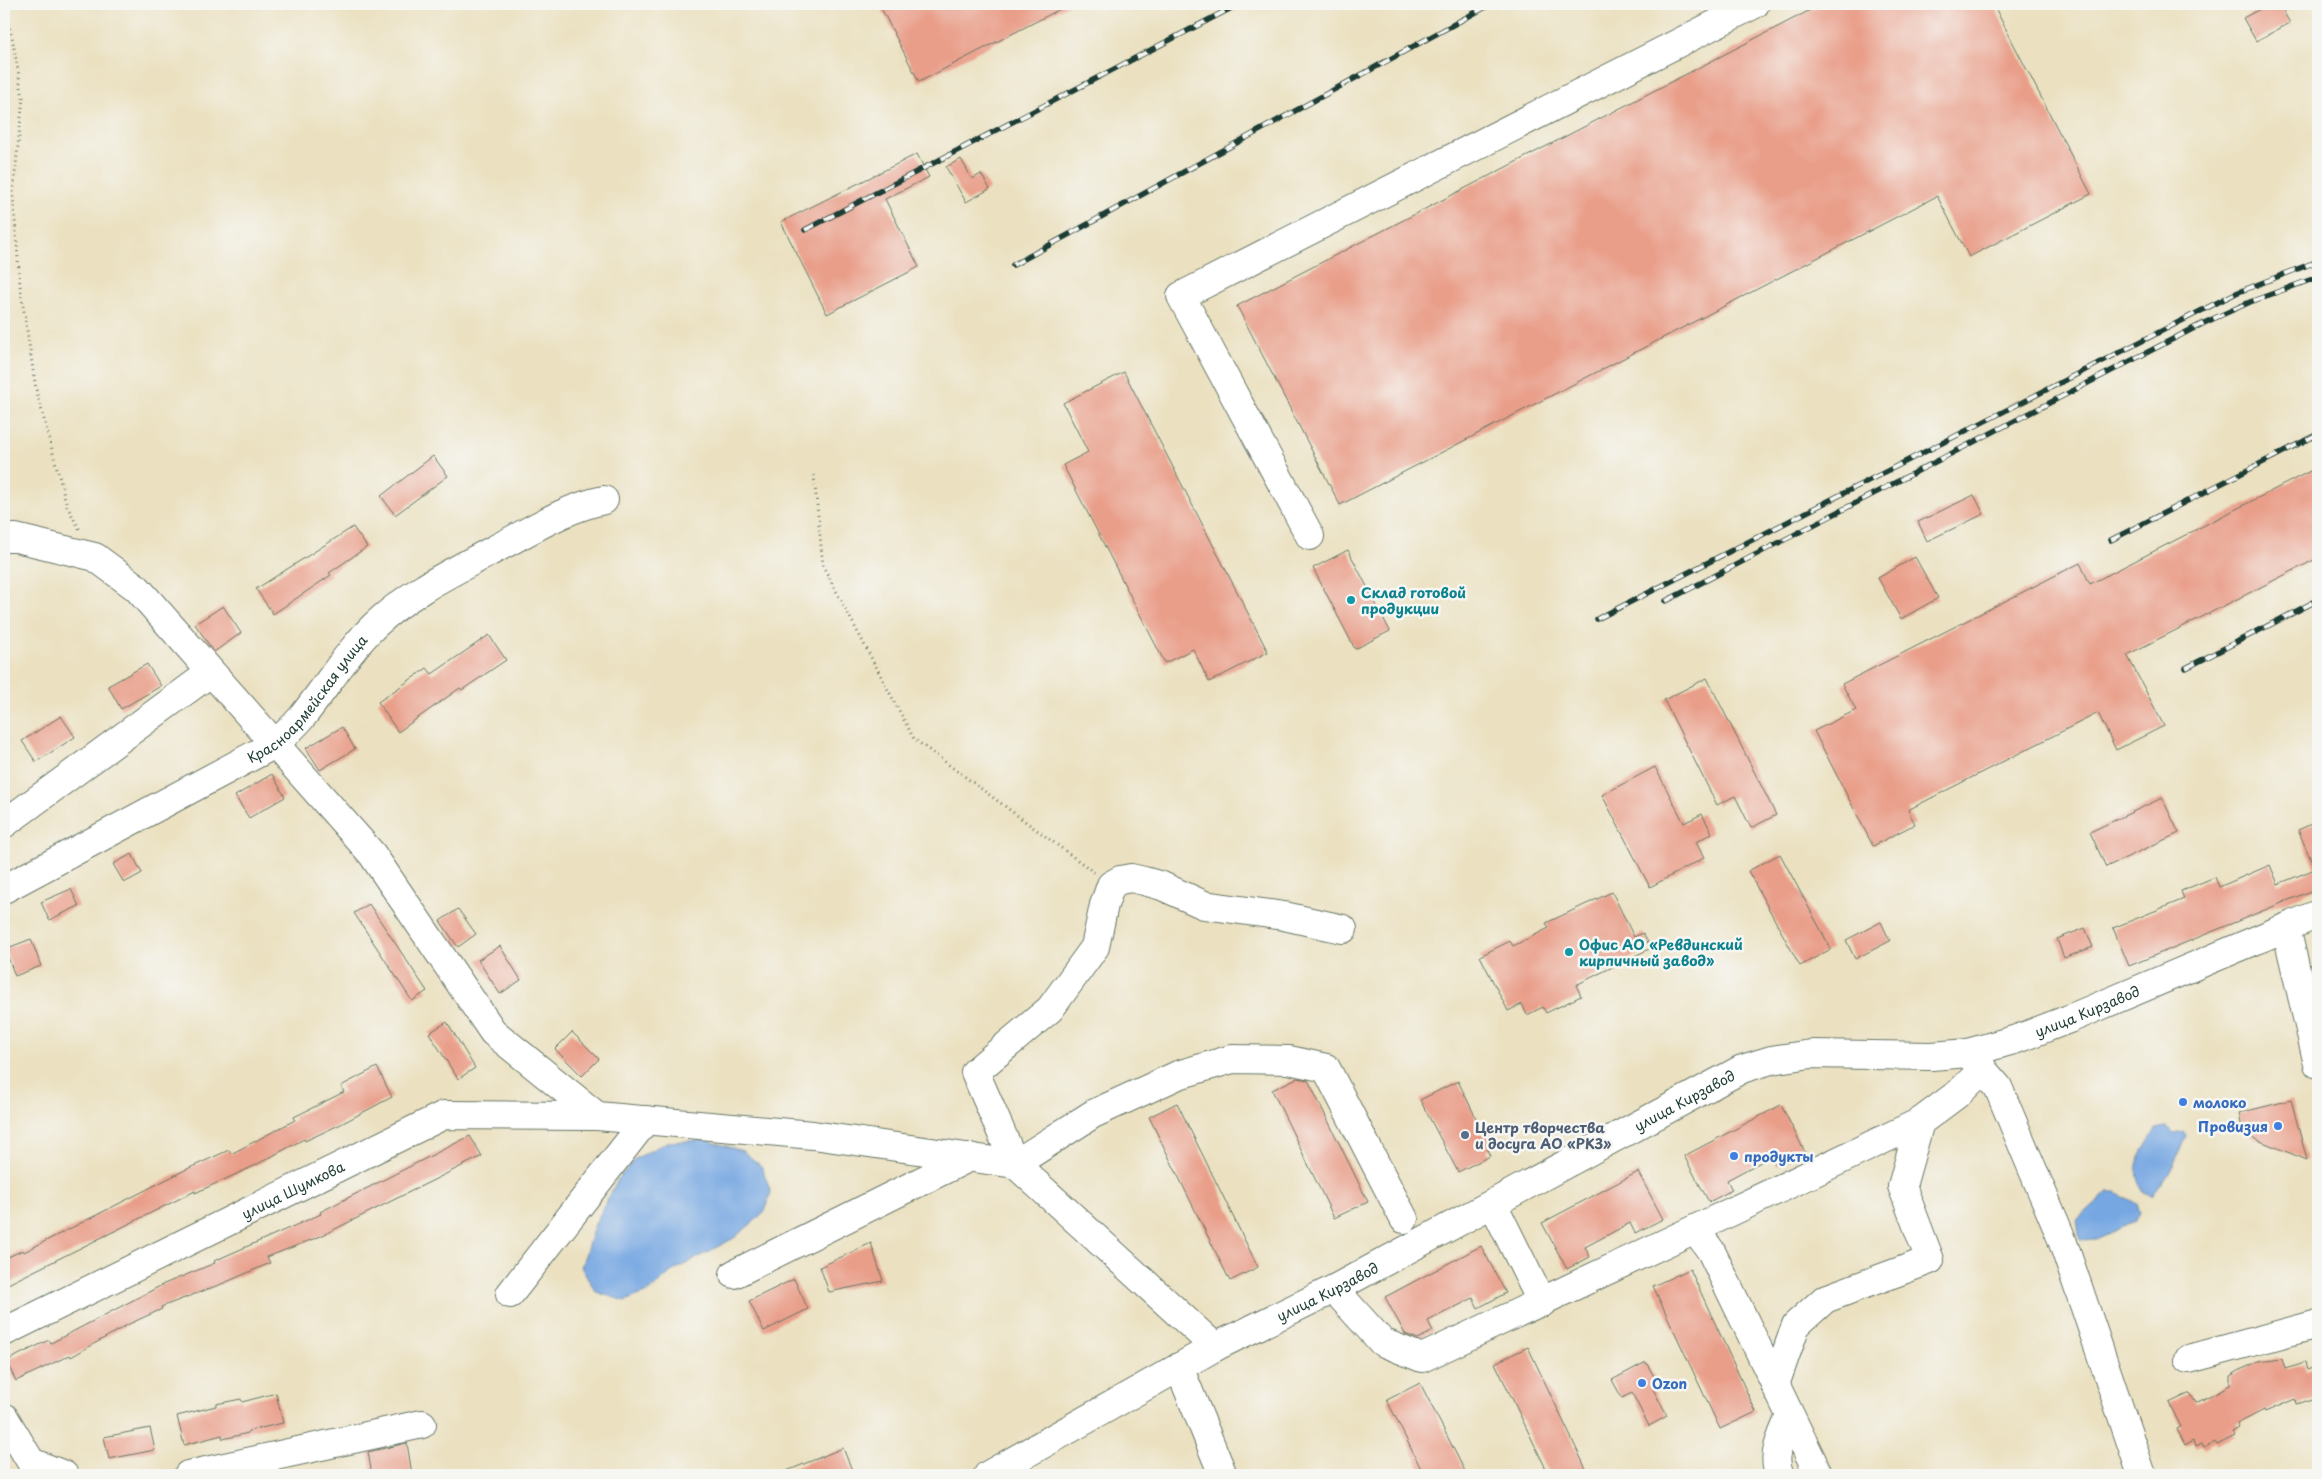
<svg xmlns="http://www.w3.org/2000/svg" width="2322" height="1479" font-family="'Playpen Sans',sans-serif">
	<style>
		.water { fill: #77a7e2; stroke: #4b728b }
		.building { fill: #e99e89 }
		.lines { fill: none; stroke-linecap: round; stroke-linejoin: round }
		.minor-casing { stroke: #667665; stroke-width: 30 }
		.path { stroke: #667665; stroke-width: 3; stroke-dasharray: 1 4; stroke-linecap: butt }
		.minor { stroke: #fff; stroke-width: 28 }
		.rail-casing { stroke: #1f3d34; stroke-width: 5.5 }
		.rail { stroke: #f6f6f2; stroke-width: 4; stroke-dasharray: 11; stroke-linecap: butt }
		.culture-dot { fill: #0f9aa8; stroke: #f6f6f2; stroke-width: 2 }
		.shop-dot { fill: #3f7fe0; stroke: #f6f6f2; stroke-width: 2 }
		.service-dot { fill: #5c6f8a; stroke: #f6f6f2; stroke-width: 2 }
		.labels { text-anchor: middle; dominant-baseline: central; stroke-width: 5; stroke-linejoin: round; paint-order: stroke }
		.culture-label { font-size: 14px; font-weight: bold; fill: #0d838f; stroke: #f6f6f2; text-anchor: start }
		.street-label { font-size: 14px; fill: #1f3d34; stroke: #f6f6f2 }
		.shop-label { font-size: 14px; font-weight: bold; fill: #366cbe; stroke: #f6f6f2; text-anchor: start }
		.service-label { font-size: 14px; font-weight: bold; fill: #4e5e75; stroke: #f6f6f2; text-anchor: start }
	</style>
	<rect width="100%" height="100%" fill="#f6f6f2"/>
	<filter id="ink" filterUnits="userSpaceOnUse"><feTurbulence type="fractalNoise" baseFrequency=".02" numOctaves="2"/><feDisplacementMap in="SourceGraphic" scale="10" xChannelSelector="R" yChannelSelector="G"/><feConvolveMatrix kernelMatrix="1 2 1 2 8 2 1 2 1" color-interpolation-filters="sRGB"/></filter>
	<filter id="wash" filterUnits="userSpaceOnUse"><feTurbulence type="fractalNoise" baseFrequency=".0096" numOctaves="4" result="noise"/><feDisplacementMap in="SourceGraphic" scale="20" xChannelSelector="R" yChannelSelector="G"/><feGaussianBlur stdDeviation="1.12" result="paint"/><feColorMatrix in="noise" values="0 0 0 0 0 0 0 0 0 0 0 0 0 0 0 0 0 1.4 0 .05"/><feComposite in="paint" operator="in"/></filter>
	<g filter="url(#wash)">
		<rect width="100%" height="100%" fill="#ebe1c1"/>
		<!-- water -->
		<path class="water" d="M 2166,1127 L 2174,1133 L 2183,1131 L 2186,1135 C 2178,1156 2168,1180 2152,1196 L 2144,1193 C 2127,1165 2142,1155 2156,1129 Z
			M 706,1140 L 743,1151 L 762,1167 L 771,1193 L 763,1214 L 734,1238 L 671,1272 L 650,1291 L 625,1301 L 596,1292 L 581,1267 L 595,1224 L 618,1179 L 635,1159 L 667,1142 Z
			M 2108,1192 L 2116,1192 L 2137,1204 L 2140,1214 L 2134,1222 L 2096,1239 L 2080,1240 L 2077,1220 Z"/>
		<g id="blocks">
			<!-- building -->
			<path class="building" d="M 879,4 L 1070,4 L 919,82 Z
				M 1822,4 L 1993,4 L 2091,194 L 1969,257 L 1937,196 L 1340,505 L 1237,306 Z
				M 2270,4 L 2279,4 L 2290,23 L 2256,41 L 2243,18 Z
				M 917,154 L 929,177 L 885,199 L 919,267 L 827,314 L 781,222 Z
				M 961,159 L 972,179 L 981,174 L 990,189 L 966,202 L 946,167 Z
				M 1124,372 L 1268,652 L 1209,682 L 1193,649 L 1165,663 L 1063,465 L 1088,452 L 1063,403 Z
				M 433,456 L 448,476 L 395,515 L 381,496 Z
				M 2318,467 L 2318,558 L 2127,655 L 2164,726 L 2116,750 L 2098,713 L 1908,810 L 1915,824 L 1873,846 L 1814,731 L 1856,710 L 1842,684 L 2080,563 L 2090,584 Z
				M 1974,495 L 1984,514 L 1927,541 L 1918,522 Z
				M 353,527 L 367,547 L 329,573 L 331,575 L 273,614 L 256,589 Z
				M 1348,550 L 1390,631 L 1355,649 L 1313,568 Z
				M 1915,557 L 1938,598 L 1901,619 L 1878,578 Z
				M 223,606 L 241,633 L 214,652 L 195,624 Z
				M 489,635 L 506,660 L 462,690 L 460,688 L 398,732 L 378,702 L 427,668 L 432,674 Z
				M 147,664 L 161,686 L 121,709 L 108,686 Z
				M 1707,678 L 1776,815 L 1751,828 L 1735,796 L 1717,805 L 1664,700 Z
				M 61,716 L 75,737 L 36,762 L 22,741 Z
				M 342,727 L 355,749 L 320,770 L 306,748 Z
				M 1655,767 L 1684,823 L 1702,814 L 1712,833 L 1696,842 L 1704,858 L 1650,887 L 1602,795 Z
				M 272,774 L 285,797 L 249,818 L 235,796 Z
				M 2162,798 L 2179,833 L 2106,867 L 2090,832 Z
				M 2318,821 L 2318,888 L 2129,966 L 2113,928 L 2184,899 L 2181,891 L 2215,877 L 2219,887 L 2270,865 L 2278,884 L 2315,869 L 2298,830 Z
				M 132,854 L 142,873 L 124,883 L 113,864 Z
				M 1780,854 L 1831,949 L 1800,966 L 1748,871 Z
				M 71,889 L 79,906 L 49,920 L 41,902 Z
				M 1612,892 L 1634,937 L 1643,933 L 1651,948 L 1576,985 L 1581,996 L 1546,1013 L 1543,1007 L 1527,1015 L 1522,1004 L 1508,1011 L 1480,956 L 1510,941 L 1513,946 L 1549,928 L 1546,923 Z
				M 369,904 L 427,991 L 412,1001 L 354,913 Z
				M 458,909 L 476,934 L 458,947 L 440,921 Z
				M 1881,922 L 1890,941 L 1855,959 L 1846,940 Z
				M 2085,928 L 2093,947 L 2064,958 L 2057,939 Z
				M 31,939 L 41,966 L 15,976 L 5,949 Z
				M 500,946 L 521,980 L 500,994 L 478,960 Z
				M 447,1022 L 475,1068 L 458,1079 L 429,1033 Z
				M 572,1032 L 599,1059 L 582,1076 L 555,1049 Z
				M 377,1067 L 392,1097 L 341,1124 L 305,1141 L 304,1139 L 254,1166 L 195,1193 L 195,1191 L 4,1286 L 4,1259 L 23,1250 L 24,1252 L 185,1170 L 229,1150 L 231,1154 L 295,1120 L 294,1117 L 344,1092 L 341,1086 Z
				M 1297,1078 L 1308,1080 L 1368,1202 L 1334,1218 L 1272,1090 Z
				M 1458,1081 L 1480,1126 L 1486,1123 L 1497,1145 L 1487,1150 L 1490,1156 L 1458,1172 L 1420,1100 Z
				M 2291,1100 L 2307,1160 L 2243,1134 L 2239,1113 Z
				M 1177,1103 L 1258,1267 L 1230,1281 L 1149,1117 Z
				M 1781,1105 L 1805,1152 L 1777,1166 L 1772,1156 L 1727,1180 L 1732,1190 L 1709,1202 L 1684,1156 Z
				M 470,1136 L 482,1156 L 321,1236 L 267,1257 L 270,1263 L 224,1283 L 161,1307 L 162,1309 L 129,1324 L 71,1357 L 70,1355 L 16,1381 L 6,1361 L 49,1340 L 51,1343 L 164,1284 L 215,1263 L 214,1261 L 321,1214 L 320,1212 Z
				M 1638,1172 L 1663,1219 L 1635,1233 L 1630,1223 L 1585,1247 L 1590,1257 L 1567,1269 L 1542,1223 Z
				M 871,1243 L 883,1281 L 829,1292 L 820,1267 Z
				M 1481,1246 L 1506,1293 L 1478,1308 L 1473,1298 L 1428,1321 L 1433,1331 L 1418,1339 L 1405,1334 L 1385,1297 Z
				M 1690,1269 L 1756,1412 L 1720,1429 L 1653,1286 Z
				M 794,1279 L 808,1309 L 764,1331 L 749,1301 Z
				M 1528,1347 L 1587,1471 L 1578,1475 L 1549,1475 L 1495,1363 Z
				M 2282,1359 L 2285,1369 L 2305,1363 L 2307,1370 L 2318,1366 L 2318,1397 L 2296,1404 L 2295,1399 L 2265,1412 L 2264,1410 L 2237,1424 L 2239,1428 L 2232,1432 L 2235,1436 L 2217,1445 L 2215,1442 L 2204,1448 L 2201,1444 L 2195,1447 L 2193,1441 L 2185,1445 L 2177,1429 L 2181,1427 L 2169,1403 L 2190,1393 L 2196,1403 L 2230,1385 L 2230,1376 L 2242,1369 L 2258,1362 Z
				M 1646,1362 L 1657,1382 L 1651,1385 L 1667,1416 L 1649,1426 L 1632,1393 L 1622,1398 L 1612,1380 Z
				M 1420,1383 L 1467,1475 L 1424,1475 L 1387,1400 Z
				M 276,1393 L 283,1423 L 248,1431 L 248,1433 L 223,1439 L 222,1435 L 184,1445 L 177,1416 L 216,1406 L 216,1404 L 241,1399 L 242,1402 Z
				M 150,1428 L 155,1450 L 109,1459 L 104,1437 Z
				M 407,1443 L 412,1474 L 372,1475 L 368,1452 Z
				M 843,1448 L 854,1475 L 777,1475 Z"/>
		</g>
	</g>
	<g filter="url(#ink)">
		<use href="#blocks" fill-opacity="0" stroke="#667665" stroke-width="1"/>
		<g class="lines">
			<defs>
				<g id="minor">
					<path d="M 1310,536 L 1181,296 L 1755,4"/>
					<path d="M 4,538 L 16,538 L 95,557 L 137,588 L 372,854 L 493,1032 L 597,1116"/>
					<path d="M 4,824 L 210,673"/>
					<path id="s1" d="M 4,889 L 275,744 C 284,735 294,727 302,717 C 327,686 347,652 375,625 C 411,591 455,571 497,548 C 532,530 565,508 604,500"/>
					<path d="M 2286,928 L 2318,1064"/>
					<path d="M 1343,929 L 1284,916 L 1204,905 L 1162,886 L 1144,881 L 1131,878 L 1120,880 L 1111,885 L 1104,905 L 1095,947 L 1050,1009 L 975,1072 L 1015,1164 L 1093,1114 L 1178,1075 L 1232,1059 L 1289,1060 L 1326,1068 L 1404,1219"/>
					<path d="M 1968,1053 L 1998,1087 L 2061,1237 L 2142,1475"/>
					<path d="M 1493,1204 L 1542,1303"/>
					<path d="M 1695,1229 L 1920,1122"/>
					<path d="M 734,1274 L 970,1157"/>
					<path d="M 1334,1289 L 1382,1342 L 1422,1358 L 1695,1229 L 1711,1251 L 1819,1475"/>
					<path d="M 510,1294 L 646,1120"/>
					<path id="s2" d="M 4,1332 L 444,1115 L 597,1116 L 813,1135 L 1015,1164 L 1215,1347"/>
					<path d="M 2189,1359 L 2318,1324"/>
					<path d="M 1179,1367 L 1223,1475"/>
					<path d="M 1775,1385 L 1796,1325 L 1825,1299 L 1930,1260 L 1902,1186 L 1920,1122 L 1960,1092 L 1983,1069"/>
					<path d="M 4,1417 L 31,1462 L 64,1475"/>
					<path d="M 188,1475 L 422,1424"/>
					<path id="s3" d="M 988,1475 L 1215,1347 L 1334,1289 L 1742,1069 L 1771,1060 L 1811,1054 L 1932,1056 L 1968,1053 L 2017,1039 L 2069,1019 L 2318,914"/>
					<path d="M 1780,1475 C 1770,1456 1783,1434 1790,1416"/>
				</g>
			</defs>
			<!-- minor casing -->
			<use href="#minor" class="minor-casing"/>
			<!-- path -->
			<path class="path" d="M 4,9 L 12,37 L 23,98 L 13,193 L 20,285 L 36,389 L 67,506 L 80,530
				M 814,475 L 823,566 L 914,739 L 1095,873"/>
			<!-- minor -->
			<use href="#minor" class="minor"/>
			<defs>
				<path id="rail" d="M 805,230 L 1239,4
					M 1013,265 L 1491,4
					M 2111,540 L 2318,434
					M 1666,601 L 2204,323 L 2250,302 L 2318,277
					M 1597,619 L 2236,293 L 2318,261
					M 2186,668 L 2318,600"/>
			</defs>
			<!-- rail casing -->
			<use href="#rail" class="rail-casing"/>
			<!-- rail -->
			<use href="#rail" class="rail"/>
		</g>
	</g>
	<!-- markers -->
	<g class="culture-dot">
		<circle cx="1351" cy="600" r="5"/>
		<circle cx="1569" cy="952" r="5"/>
	</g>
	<g class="shop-dot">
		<circle cx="2183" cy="1102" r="5"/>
		<circle cx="2278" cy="1126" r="5"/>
		<circle cx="1734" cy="1156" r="5"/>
		<circle cx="1642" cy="1383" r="5"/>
	</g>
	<circle class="service-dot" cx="1465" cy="1135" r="5"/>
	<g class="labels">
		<!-- culture labels -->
		<g class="culture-label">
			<text x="1361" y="592">Склад готовой<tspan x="1361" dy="16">продукции</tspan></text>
			<text x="1579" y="944">Офис АО «Ревдинский<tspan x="1579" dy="16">кирпичный завод»</tspan></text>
		</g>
		<!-- street labels -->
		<g class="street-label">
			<text stroke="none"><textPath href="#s1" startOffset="362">Красноармейская улица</textPath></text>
			<text stroke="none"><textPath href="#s3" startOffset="1211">улица Кирзавод</textPath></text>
			<text stroke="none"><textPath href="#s3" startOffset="791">улица Кирзавод</textPath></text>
			<text stroke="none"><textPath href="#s2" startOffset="322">улица Шумкова</textPath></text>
			<text stroke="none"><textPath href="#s3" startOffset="386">улица Кирзавод</textPath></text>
		</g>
		<!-- shop labels -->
		<g class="shop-label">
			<text x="2193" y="1102">молоко</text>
			<text x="2268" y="1126" text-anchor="end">Провизия</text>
			<text x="1744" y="1156">продукты</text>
			<text x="1652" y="1383">Ozon</text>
		</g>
		<!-- service labels -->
		<g class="service-label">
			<text x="1475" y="1127">Центр творчества<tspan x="1475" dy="16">и досуга АО «РКЗ»</tspan></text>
		</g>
	</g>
	<!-- margin -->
	<rect width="2322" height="1479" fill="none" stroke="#f6f6f2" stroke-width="20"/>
</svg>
